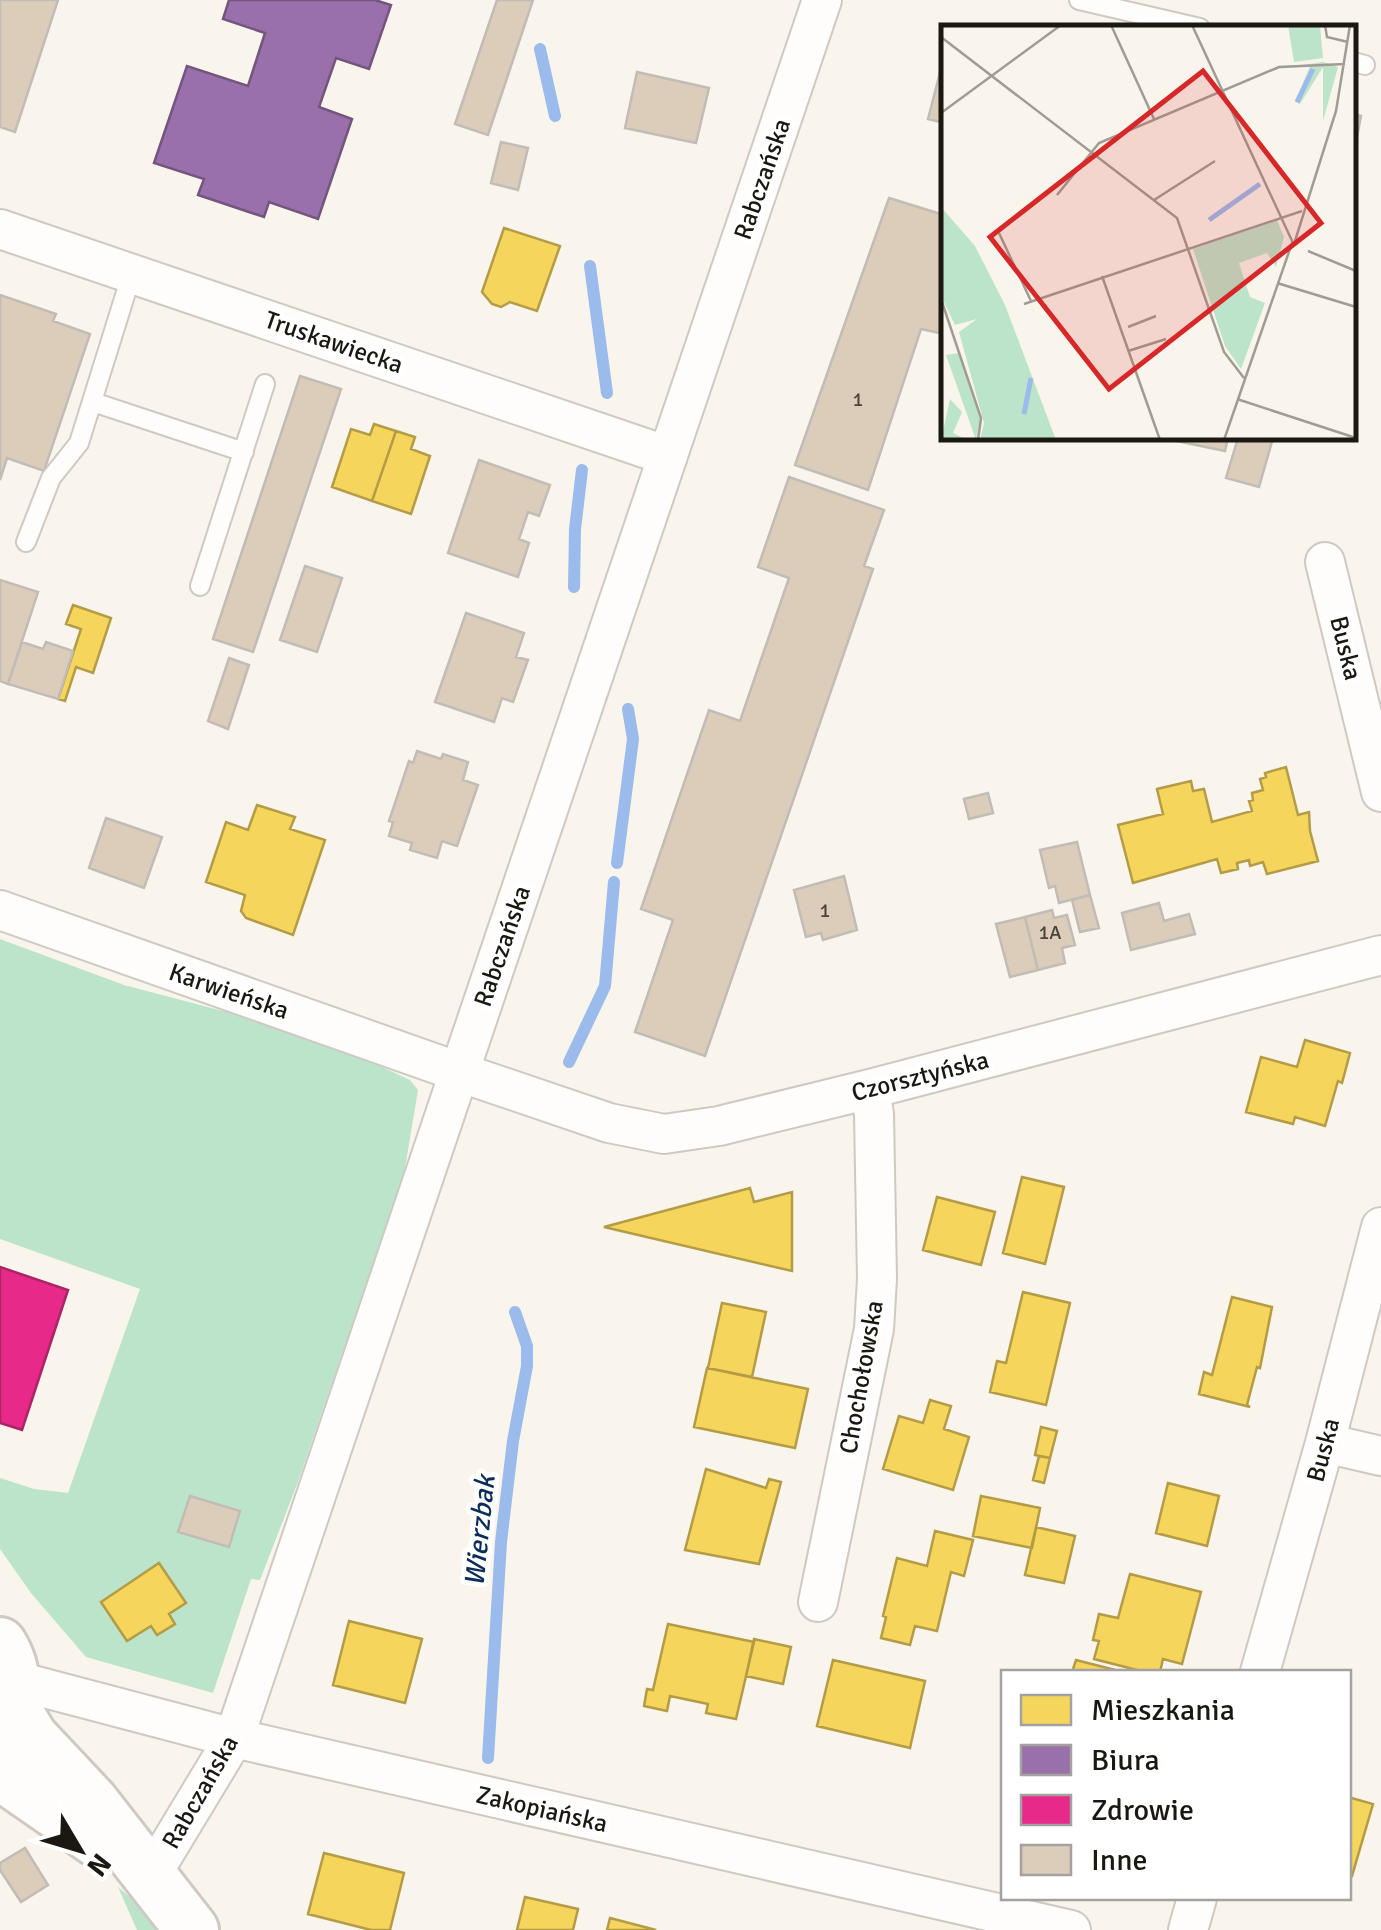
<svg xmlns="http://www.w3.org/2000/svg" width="1381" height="1930" font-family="Signika,sans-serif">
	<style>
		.green { fill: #bce4ca }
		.homes { fill: #f6d55c; stroke: #b49c46; stroke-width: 2.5 }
		.offices { fill: #9970ab; stroke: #73557d; stroke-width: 2.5 }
		.health { fill: #e7298a; stroke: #aa2466; stroke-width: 2.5 }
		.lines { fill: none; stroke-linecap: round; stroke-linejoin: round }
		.stream { stroke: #9abbeb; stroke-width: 12 }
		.building { fill: #dbcdba; stroke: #c1bcb6; stroke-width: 2.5 }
		.lane-casing { stroke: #cec9c2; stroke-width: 22 }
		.street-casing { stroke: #cec9c2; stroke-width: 42 }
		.secondary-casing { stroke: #cec9c2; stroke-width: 58 }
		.lane { stroke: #fefdfc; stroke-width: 18 }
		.street { stroke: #fefdfc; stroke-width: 38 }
		.secondary { stroke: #fefdfc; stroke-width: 52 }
		.labels { text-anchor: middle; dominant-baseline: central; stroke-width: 10; stroke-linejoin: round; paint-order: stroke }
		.number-label { font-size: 20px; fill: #4b443b }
		.street-label { font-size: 25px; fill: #1b1711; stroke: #fff }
		.water-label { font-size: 28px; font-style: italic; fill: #0c2d5a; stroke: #fff }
		.inset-river { fill: none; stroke: #9abbeb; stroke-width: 5 }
		.inset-road { fill: none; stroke: #a09c94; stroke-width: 2.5 }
		.view { fill: #d62828; fill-opacity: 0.15; stroke: #d62828; stroke-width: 5 }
		.inset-edge { fill: none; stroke: #1b1711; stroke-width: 5 }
	</style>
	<rect width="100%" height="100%" fill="#f9f4ec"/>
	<!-- green -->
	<path class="green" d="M 0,939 L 124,985 L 272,1024 L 348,1051 L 410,1080 L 418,1090 L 404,1174 L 298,1482 L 260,1580 L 251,1579 L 213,1693 L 86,1657 L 31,1593 L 0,1549 L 0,1478 L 34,1489 L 68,1493 L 140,1289 L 0,1239 Z
		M 118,1887 L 137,1903 L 156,1930 L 137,1930 Z"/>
	<!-- homes -->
	<path class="homes" d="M 504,228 L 560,246 L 537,311 L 510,302 L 501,307 L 492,304 L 482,292 Z
		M 374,424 L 396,431 L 372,501 L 332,487 L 351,429 L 370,435 Z
		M 396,431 L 415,437 L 411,449 L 430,456 L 411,514 L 372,501 Z
		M 73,605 L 111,618 L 93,673 L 76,667 L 65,701 L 58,699 L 81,629 L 66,624 Z
		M 1286,767 L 1298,815 L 1309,812 L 1310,831 L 1318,861 L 1267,874 L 1263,862 L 1250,866 L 1249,860 L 1237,863 L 1238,869 L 1221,873 L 1217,859 L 1133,883 L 1118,825 L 1163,814 L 1157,789 L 1191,781 L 1193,791 L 1204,789 L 1212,822 L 1252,811 L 1249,801 L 1253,800 L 1252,793 L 1263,790 L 1260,779 L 1266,777 L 1265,773 Z
		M 257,805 L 295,817 L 290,829 L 325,840 L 293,935 L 246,918 L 241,911 L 245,895 L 206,882 L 226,822 L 248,830 Z
		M 1305,1040 L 1350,1053 L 1342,1083 L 1338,1081 L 1325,1126 L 1295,1117 L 1293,1124 L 1246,1112 L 1261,1057 L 1297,1067 Z
		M 1022,1177 L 1064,1187 L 1045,1264 L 1003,1253 Z
		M 750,1188 L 754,1202 L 792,1192 L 792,1271 L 604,1227 Z
		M 937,1197 L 995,1212 L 981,1265 L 923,1250 Z
		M 1023,1292 L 1070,1303 L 1046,1405 L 990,1392 L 997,1361 L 1006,1363 Z
		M 1232,1297 L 1272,1307 L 1260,1368 L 1257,1367 L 1247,1405 L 1250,1407 L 1199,1394 L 1204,1372 L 1212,1375 Z
		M 722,1303 L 766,1312 L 752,1377 L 708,1368 Z
		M 707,1368 L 808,1389 L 795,1448 L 694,1427 Z
		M 930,1400 L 951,1406 L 944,1429 L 969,1437 L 953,1490 L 883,1469 L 899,1416 L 923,1423 Z
		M 1041,1427 L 1057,1431 L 1050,1458 L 1035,1455 Z
		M 1039,1456 L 1050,1458 L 1044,1483 L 1033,1480 Z
		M 706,1469 L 766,1488 L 769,1479 L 781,1482 L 759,1564 L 685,1550 Z
		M 1168,1483 L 1219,1496 L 1207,1546 L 1156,1533 Z
		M 981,1496 L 1040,1508 L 1032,1548 L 973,1536 Z
		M 1036,1527 L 1075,1536 L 1064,1583 L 1025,1575 Z
		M 935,1531 L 973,1540 L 964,1576 L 951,1572 L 937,1631 L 915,1626 L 910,1645 L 881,1638 L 886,1617 L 883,1616 L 897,1558 L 927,1566 Z
		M 159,1563 L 186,1603 L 169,1614 L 175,1624 L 157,1635 L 151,1626 L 127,1641 L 101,1602 Z
		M 1130,1574 L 1201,1592 L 1182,1664 L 1163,1659 L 1160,1672 L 1145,1672 L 1094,1659 L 1099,1641 L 1093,1640 L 1099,1614 L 1118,1618 Z
		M 349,1621 L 422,1639 L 405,1703 L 333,1685 Z
		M 668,1624 L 754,1642 L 736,1719 L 706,1713 L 708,1704 L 670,1696 L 667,1711 L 644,1706 L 647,1689 L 653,1690 Z
		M 754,1639 L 791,1647 L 783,1684 L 746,1676 Z
		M 833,1660 L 925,1681 L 910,1748 L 817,1726 Z
		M 1076,1660 L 1123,1672 L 1072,1672 Z
		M 1348,1797 L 1373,1804 L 1352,1876 L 1348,1875 Z
		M 324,1853 L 404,1873 L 390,1930 L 371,1930 L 308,1914 Z
		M 525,1897 L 578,1909 L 573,1930 L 517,1930 Z
		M 610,1918 L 656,1930 L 607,1930 Z"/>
	<!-- offices -->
	<path class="offices" d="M 229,0 L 375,0 L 391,5 L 369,69 L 336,58 L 319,107 L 352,119 L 318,219 L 269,202 L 264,217 L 198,195 L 204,179 L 154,163 L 187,66 L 248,86 L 265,33 L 223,19 Z"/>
	<!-- health -->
	<path class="health" d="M 0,1267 L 68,1290 L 22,1430 L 0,1423 Z"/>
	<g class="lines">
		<!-- stream -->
		<path class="stream" d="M 540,49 L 555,116
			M 590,266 L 607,393
			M 574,587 L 575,529 L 582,470
			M 617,863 L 633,739 L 628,709
			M 569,1062 L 605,986 L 614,882
			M 488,1758 L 501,1542 L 513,1441 L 527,1366 L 527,1346 L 515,1312"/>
	</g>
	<!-- building -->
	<path class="building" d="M 0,0 L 58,0 L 15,132 L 0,127 Z
		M 497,0 L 533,0 L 488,135 L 455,124 Z
		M 944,57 L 944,123 L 928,119 Z
		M 637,72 L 709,88 L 696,143 L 625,128 Z
		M 1354,114 L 1361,116 L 1354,153 Z
		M 501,142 L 528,148 L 518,190 L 491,183 Z
		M 889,198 L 944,215 L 944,334 L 921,329 L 868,490 L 795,465 Z
		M 0,295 L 56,314 L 53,321 L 90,334 L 44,471 L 7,458 L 0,480 Z
		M 300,376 L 341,389 L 253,652 L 213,639 Z
		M 1162,438 L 1228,438 L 1225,451 Z
		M 1238,438 L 1273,438 L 1259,487 L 1226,478 Z
		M 479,460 L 550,485 L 539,516 L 528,512 L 519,539 L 529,543 L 518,577 L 448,553 Z
		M 789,477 L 884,510 L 864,566 L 873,569 L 705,1056 L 635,1032 L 673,920 L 641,909 L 709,710 L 740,721 L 789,578 L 758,567 Z
		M 305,566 L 342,578 L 317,652 L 280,640 Z
		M 0,580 L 38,592 L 8,684 L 0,681 Z
		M 466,613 L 524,633 L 516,657 L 528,660 L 513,702 L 502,698 L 494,722 L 435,702 Z
		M 22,642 L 43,649 L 46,642 L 73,651 L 58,699 L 8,684 Z
		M 229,658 L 249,665 L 228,729 L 208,721 Z
		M 417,751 L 441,759 L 443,754 L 468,762 L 463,780 L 478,785 L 457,846 L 442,841 L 437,858 L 410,850 L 412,843 L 389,836 L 393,822 L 389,821 L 409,761 L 413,763 Z
		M 988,793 L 993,813 L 969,819 L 964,799 Z
		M 106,818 L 162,837 L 144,888 L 89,868 Z
		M 1077,842 L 1090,895 L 1059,903 L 1055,886 L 1049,888 L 1040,850 Z
		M 844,876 L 857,930 L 823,940 L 821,933 L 806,937 L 794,890 Z
		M 1090,895 L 1099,928 L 1080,932 L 1072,900 Z
		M 1159,903 L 1164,921 L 1189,914 L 1195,934 L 1131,950 L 1122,913 Z
		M 1052,910 L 1054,918 L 1067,915 L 1075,945 L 1062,948 L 1065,963 L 1038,970 L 1025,917 Z
		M 1025,917 L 1038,970 L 1010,977 L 996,924 Z
		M 190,1496 L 240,1511 L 229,1547 L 178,1532 Z
		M 25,1848 L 48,1885 L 21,1902 L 0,1870 L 0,1863 Z"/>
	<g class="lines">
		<defs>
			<path id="lane" d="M 1079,0 L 1200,28
				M 1354,62 L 1365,65
				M 93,402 L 244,452
				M 26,542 L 51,478 L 79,443 L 132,273
				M 200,586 L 265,384"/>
			<path id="street" d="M 0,229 L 668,456
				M 1325,562 L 1381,792
				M 0,910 L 459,1072 L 609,1123 L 664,1134 L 719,1126 L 870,1089 L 1381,955
				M 1325,1443 L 1381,1456
				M 818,1602 L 874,1329 L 877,1279 L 874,1114 L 870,1089
				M 1260,1672 L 1325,1443 L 1381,1227
				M 14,1680 L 234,1738 L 1071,1930
				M 150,1877 L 234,1738 L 822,0
				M 1188,1930 L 1197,1898"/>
			<path id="secondary" d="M 0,1644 C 18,1673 15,1698 0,1727
				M 12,1705 L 31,1737 L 92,1802 L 192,1930
				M 0,1773 L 98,1841"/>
		</defs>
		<!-- lane casing -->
		<use href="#lane" class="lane-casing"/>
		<!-- street casing -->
		<use href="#street" class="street-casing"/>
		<!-- secondary casing -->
		<use href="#secondary" class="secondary-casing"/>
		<!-- lane -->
		<use href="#lane" class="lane"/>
		<!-- street -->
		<use href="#street" class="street"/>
		<!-- secondary -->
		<use href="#secondary" class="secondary"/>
	</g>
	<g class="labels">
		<!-- number labels -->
		<g class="number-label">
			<text x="858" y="399">1</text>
			<text x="825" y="910">1</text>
			<text x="1050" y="932">1A</text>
		</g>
		<!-- street labels -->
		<g class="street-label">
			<text transform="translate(762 179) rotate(-71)">Rabczańska</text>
			<text transform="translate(334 342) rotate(19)">Truskawiecka</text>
			<text transform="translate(1346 648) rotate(76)">Buska</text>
			<text transform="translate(502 946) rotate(-71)">Rabczańska</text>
			<text transform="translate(229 991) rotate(19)">Karwieńska</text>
			<text transform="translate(920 1076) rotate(-14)">Czorsztyńska</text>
			<text transform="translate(861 1377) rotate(-80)">Chochołowska</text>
			<text transform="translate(1323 1450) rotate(-75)">Buska</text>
			<text transform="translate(200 1792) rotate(-60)">Rabczańska</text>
			<text transform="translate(542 1809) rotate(13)">Zakopiańska</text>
		</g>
		<!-- water labels -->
		<g class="water-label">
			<text transform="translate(480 1531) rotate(-84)">Wierzbak</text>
		</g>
	</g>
	<!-- overview -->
	<g transform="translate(941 25)">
		<rect width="415" height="415" fill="#f9f4ec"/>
		<path d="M 347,0 L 379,0 L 382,33 L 353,37 ZM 382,37 L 397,42 L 382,96 L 382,42 L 359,79 L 354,77 L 369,41 L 335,44 ZM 0,182 L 34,221 L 64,280 L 115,415 L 39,415 L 43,398 L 18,307 L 36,294 L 14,300 L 0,271 ZM 336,195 L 343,212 L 335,242 L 326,228 L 298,238 L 309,272 L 324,278 L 300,344 L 284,321 L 252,224 ZM 18,328 L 39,394 L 35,415 L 5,330 ZM 9,374 L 21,387 L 12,408 L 26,415 L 0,415 Z" fill="#bce4ca"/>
		<path class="inset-river" d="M 356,77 L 372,44M 268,195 L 319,159M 83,389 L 90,353"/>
		<path class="inset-road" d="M 170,0 L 213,94M 251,0 L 352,218M 384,0 L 386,12 L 407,17M 0,12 L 236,193 L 283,327 L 303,353M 0,88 L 120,0M 116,170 L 158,118 L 338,42 L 404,39M 213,175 L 274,136M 58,208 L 90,276M 354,216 L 395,86 L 409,0M 367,226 L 415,246M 161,251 L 219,415M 336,258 L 415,282M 0,274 L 40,393 L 37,415M 83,279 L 361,186M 187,302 L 215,291M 187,326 L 225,314M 296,374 L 415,413M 283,415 L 351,218"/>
		<path class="view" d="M 262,46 L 380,198 L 168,364 L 49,212 Z"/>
		<rect width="415" height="415" class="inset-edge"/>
	</g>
	<!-- legend -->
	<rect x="1001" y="1670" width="350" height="230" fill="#ffffff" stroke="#a4a2a0" stroke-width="2.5"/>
	<rect x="1021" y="1695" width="50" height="30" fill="#f6d55c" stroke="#a4a2a0" stroke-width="2.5"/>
	<text x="1091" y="1720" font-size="30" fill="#1b1711">Mieszkania</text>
	<rect x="1021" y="1745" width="50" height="30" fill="#9970ab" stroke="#a4a2a0" stroke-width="2.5"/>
	<text x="1091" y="1770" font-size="30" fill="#1b1711">Biura</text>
	<rect x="1021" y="1795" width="50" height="30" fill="#e7298a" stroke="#a4a2a0" stroke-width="2.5"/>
	<text x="1091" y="1820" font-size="30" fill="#1b1711">Zdrowie</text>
	<rect x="1021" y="1845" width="50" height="30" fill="#dbcdba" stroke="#a4a2a0" stroke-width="2.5"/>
	<text x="1091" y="1870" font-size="30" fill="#1b1711">Inne</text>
	<!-- north arrow -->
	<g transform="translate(80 1850) rotate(128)" stroke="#ffffff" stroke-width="8" paint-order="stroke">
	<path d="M0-8L18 38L0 25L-18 38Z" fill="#1b1711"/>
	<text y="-15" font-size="28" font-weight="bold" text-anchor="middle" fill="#1b1711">N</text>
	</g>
</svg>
